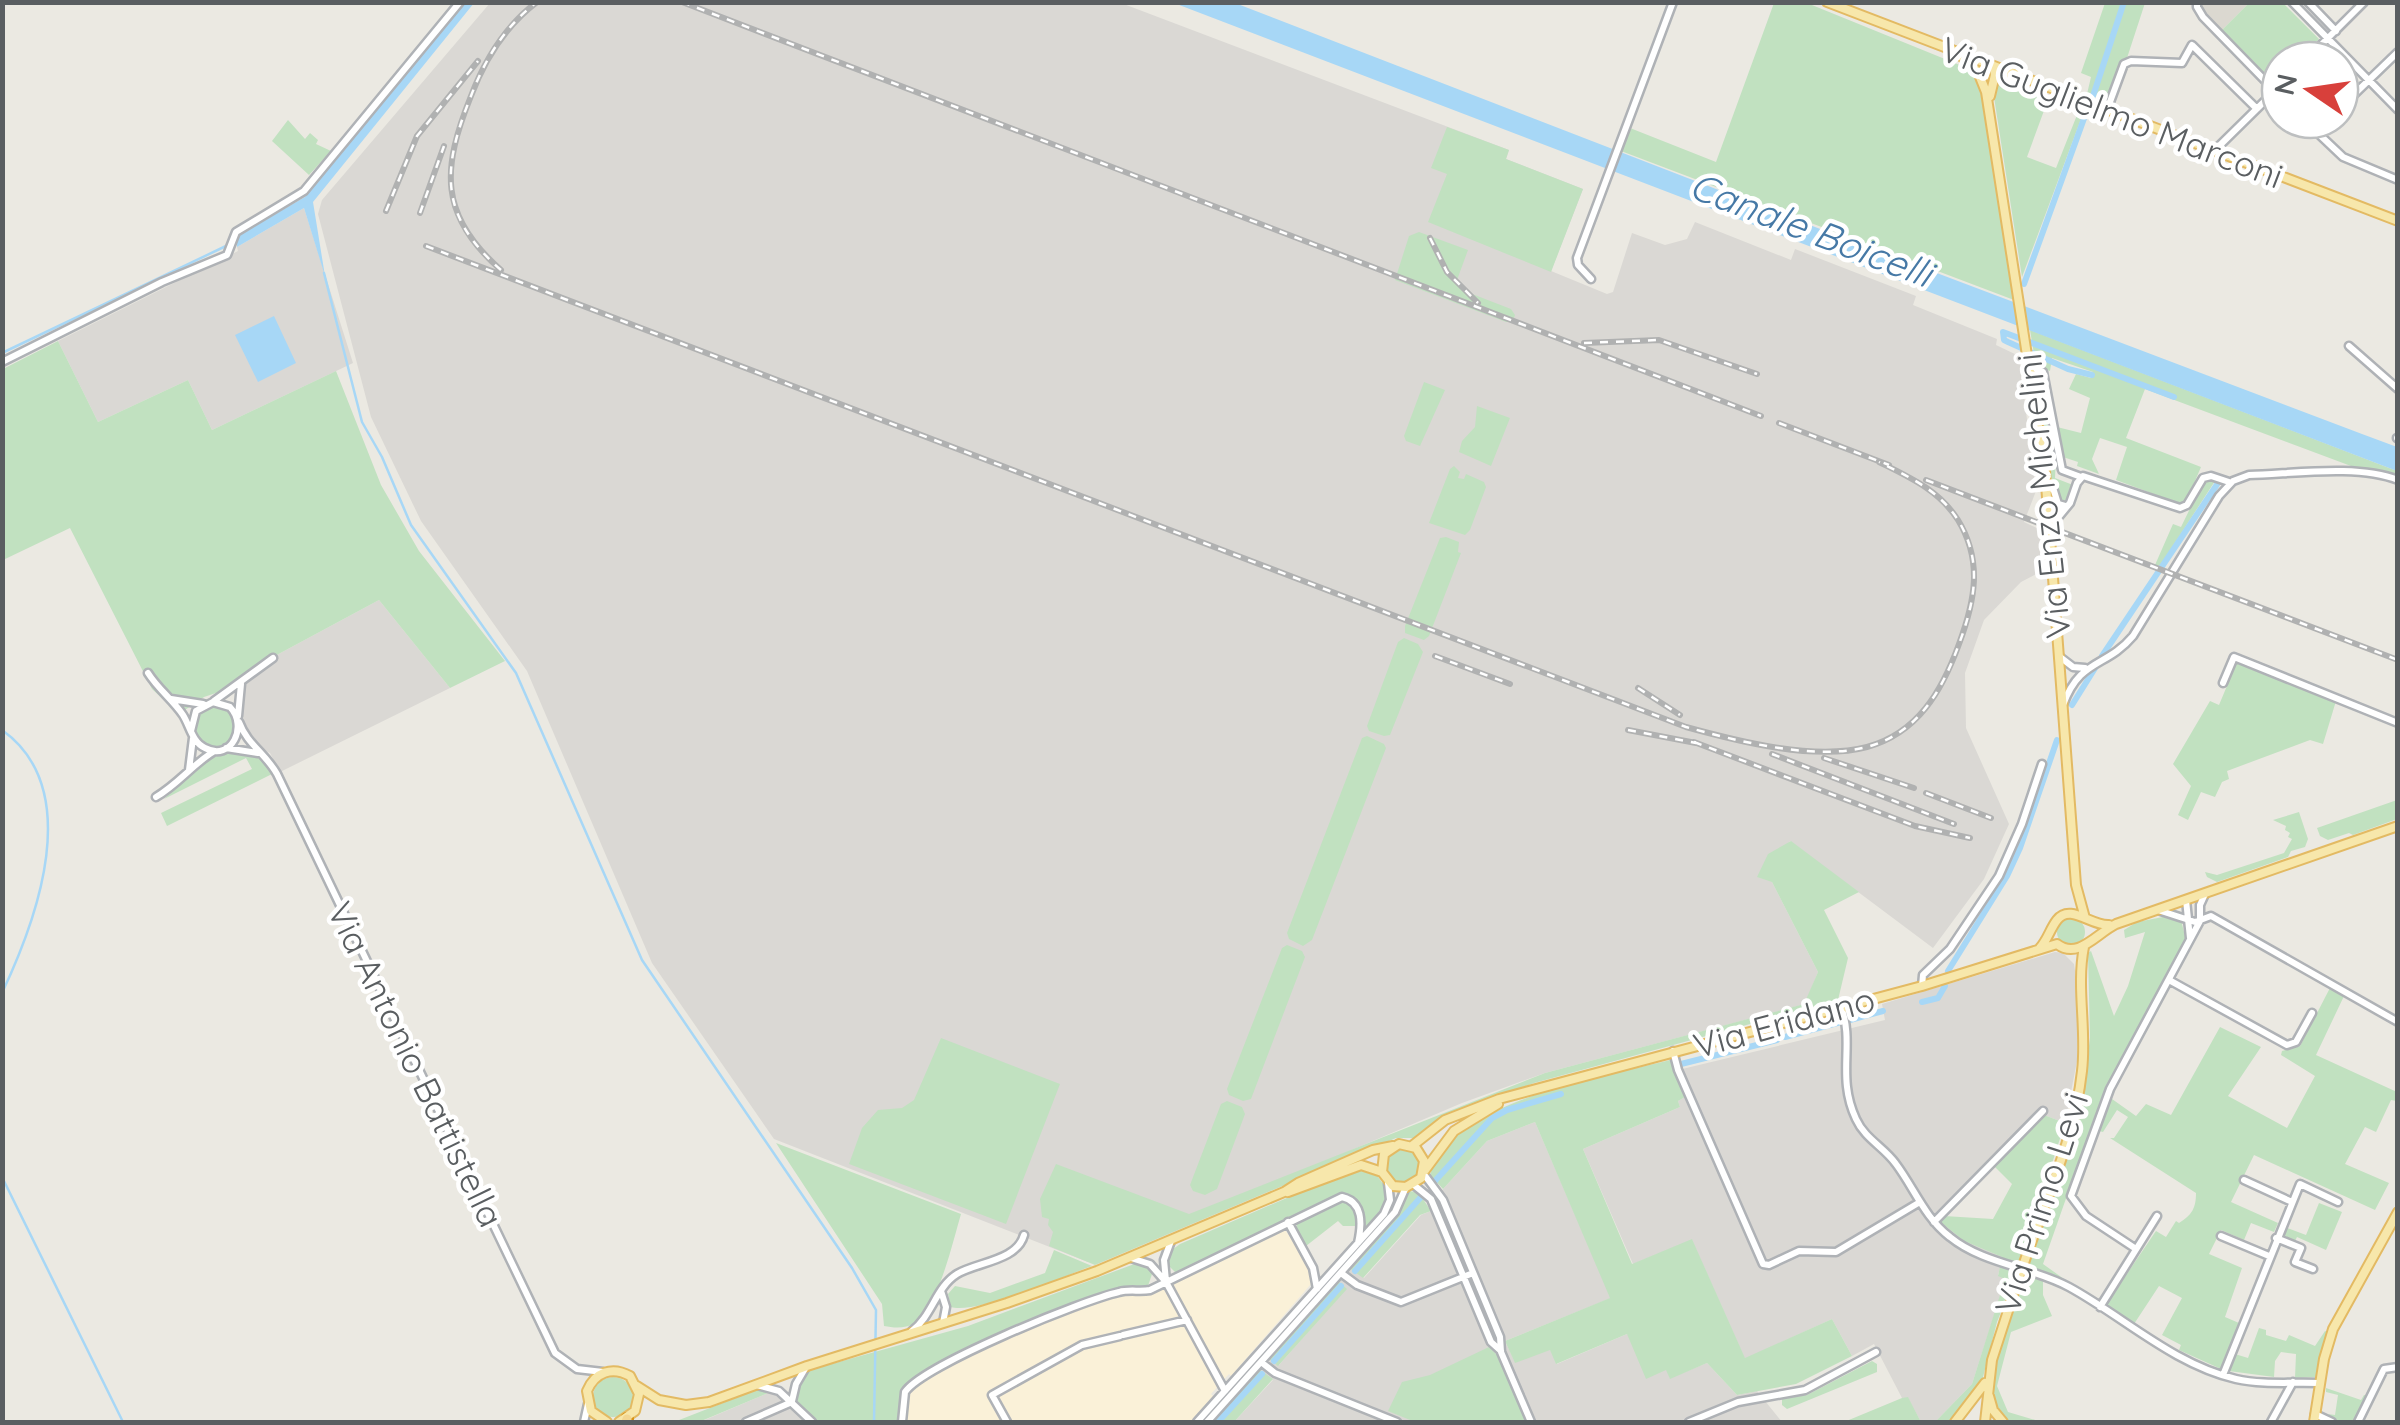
<svg xmlns="http://www.w3.org/2000/svg" width="2400" height="1425" font-family="Quicksand,sans-serif">
	<style>
		.commercial { fill: #faf1d8 }
		.industrial { fill: #dad8d4 }
		.education { fill: #dbd8d0 }
		.green { fill: #c1e1c0 }
		.water { fill: #a7d7f6 }
		.lines { fill: none; stroke-linecap: round; stroke-linejoin: round }
		.stream { stroke: #a7d7f6; stroke-width: 2.5 }
		.canal { stroke: #a7d7f6; stroke-width: 6 }
		.minor-casing { stroke: #afb2b6; stroke-width: 11 }
		.major-casing { stroke: #e3ba63; stroke-width: 12 }
		.highway-casing { stroke: #d89315; stroke-width: 14 }
		.minor { stroke: #fff; stroke-width: 6 }
		.major { stroke: #f7e7ab; stroke-width: 8 }
		.highway { stroke: #f2d692; stroke-width: 9 }
		.rail-casing { stroke: #b0b1b1; stroke-width: 6 }
		.rail { stroke: #fff; stroke-width: 2.5; stroke-dasharray: 8; stroke-linecap: butt }
		.major-bridge-casing { stroke: #e3ba63; stroke-width: 12; stroke-linecap: butt }
		.major-bridge { stroke: #f7e7ab; stroke-width: 8 }
		.labels { text-anchor: middle; dominant-baseline: central; stroke-width: 9; stroke-linejoin: round; paint-order: stroke }
		.street-label { font-size: 35px; fill: #5a5e61; stroke: #fff }
		.water-label { font-size: 38px; font-style: italic; fill: #4679a6; stroke: #fff }
	</style>
	<rect width="100%" height="100%" fill="#ebe9e2"/>
	<!-- commercial -->
	<path class="commercial" d="M 1281,1223 L 1309,1268 L 1311,1284 L 1231,1376 L 1229,1374 L 1211,1394 L 1213,1396 L 1190,1422 L 899,1422 L 904,1390 L 925,1372 L 1039,1317 L 1119,1289 L 1144,1288 Z"/>
	<!-- industrial -->
	<path class="industrial" d="M 490,3 L 1121,3 L 1509,150 L 1506,159 L 1583,189 L 1551,271 L 1607,294 L 1613,292 L 1632,233 L 1665,245 L 1687,239 L 1695,222 L 1791,260 L 1795,249 L 1916,296 L 1913,305 L 1997,339 L 1996,345 L 2019,356 L 2036,491 L 2024,522 L 2039,529 L 2044,570 L 2021,582 L 1984,620 L 1965,673 L 1966,728 L 2009,824 L 1984,879 L 1933,948 L 1790,841 L 1772,882 L 1818,972 L 1805,1004 L 1545,1073 L 1462,1103 L 1088,1262 L 774,1139 L 652,963 L 527,671 L 421,521 L 371,417 L 318,214 L 322,200 Z
		M 304,208 L 353,363 L 212,430 L 188,380 L 98,422 L 58,341 L 238,251 L 237,247 Z
		M 379,600 L 450,688 L 280,772 L 270,753 L 258,747 L 244,726 L 241,695 L 247,671 Z
		M 2055,952 L 2063,953 L 2074,964 L 2079,996 L 2077,1061 L 2065,1123 L 2044,1115 L 1939,1221 L 1964,1241 L 2003,1257 L 1998,1275 L 2006,1278 L 1972,1384 L 1935,1422 L 1921,1422 L 1908,1398 L 1902,1398 L 1874,1344 L 1852,1356 L 1832,1319 L 1745,1359 L 1692,1240 L 1633,1264 L 1583,1149 L 1680,1107 L 1678,1101 L 1685,1097 L 1674,1071 L 1885,1020 L 1882,1004 Z
		M 1535,1122 L 1611,1298 L 1505,1341 L 1515,1362 L 1550,1349 L 1557,1364 L 1627,1334 L 1667,1370 L 1670,1378 L 1707,1363 L 1737,1395 L 1757,1391 L 1782,1422 L 1234,1422 L 1273,1380 L 1259,1369 L 1268,1358 L 1279,1365 L 1346,1289 L 1338,1281 L 1349,1268 L 1364,1278 L 1421,1215 L 1431,1211 L 1443,1189 L 1487,1141 Z
		M 775,1390 L 796,1397 L 801,1408 L 816,1422 L 700,1422 Z"/>
	<!-- education -->
	<path class="education" d="M 2200,3 L 2249,3 L 2222,30 L 2202,10 Z"/>
	<!-- green -->
	<path class="green" d="M 1774,3 L 1807,3 L 1972,70 L 1982,92 L 2014,300 L 1621,151 L 1630,128 L 1716,162 Z
		M 2105,3 L 2145,3 L 2127,58 L 2120,64 L 2108,102 L 2087,94 L 2091,77 L 2081,73 Z
		M 2249,3 L 2283,3 L 2319,39 L 2298,60 L 2280,60 L 2280,78 L 2275,84 L 2222,30 Z
		M 2002,81 L 2049,97 L 2027,157 L 2056,168 L 2079,110 L 2084,111 L 2022,277 L 1994,97 L 1997,83 Z
		M 288,120 L 305,139 L 310,133 L 318,140 L 316,144 L 331,151 L 309,175 L 272,141 Z
		M 1447,127 L 1509,150 L 1506,159 L 1583,189 L 1551,272 L 1428,222 L 1447,174 L 1431,168 Z
		M 1419,232 L 1468,250 L 1457,280 L 1467,292 L 1511,309 L 1515,315 L 1513,321 L 1506,322 L 1395,280 L 1409,236 Z
		M 2030,330 L 2397,471 L 2397,478 L 2359,469 L 2145,389 L 2126,438 L 2201,467 L 2186,502 L 2178,503 L 2116,480 L 2127,447 L 2100,438 L 2092,459 L 2099,474 L 2077,466 L 2078,462 L 2063,457 L 2057,427 L 2081,433 L 2090,398 L 2069,389 L 2076,374 L 2091,378 L 2093,372 L 2052,358 L 2050,371 L 2036,366 Z
		M 58,341 L 98,422 L 188,380 L 212,430 L 336,371 L 381,485 L 419,551 L 505,661 L 450,688 L 379,600 L 247,671 L 219,692 L 204,697 L 179,714 L 152,689 L 70,528 L 3,560 L 3,369 Z
		M 2036,372 L 2040,373 L 2056,457 L 2055,478 L 2073,485 L 2064,503 L 2059,500 L 2052,484 Z
		M 1424,382 L 1445,390 L 1420,446 L 1406,441 L 1404,436 Z
		M 1477,406 L 1510,418 L 1491,466 L 1459,452 L 1462,441 L 1475,427 Z
		M 1454,466 L 1460,472 L 1458,478 L 1464,479 L 1466,474 L 1484,482 L 1486,487 L 1470,530 L 1465,535 L 1429,523 L 1450,469 Z
		M 2208,479 L 2215,481 L 2160,566 L 2155,565 L 2173,524 L 2181,527 L 2202,484 Z
		M 1446,537 L 1459,542 L 1458,552 L 1461,553 L 1429,636 L 1424,640 L 1405,633 L 1405,626 L 1440,538 Z
		M 1404,638 L 1418,644 L 1423,652 L 1390,735 L 1384,736 L 1369,731 L 1367,726 L 1398,642 Z
		M 2237,662 L 2336,701 L 2323,744 L 2310,740 L 2227,771 L 2229,779 L 2222,782 L 2215,797 L 2201,792 L 2188,820 L 2178,815 L 2191,786 L 2173,764 L 2210,701 L 2219,705 Z
		M193 726a22 22 0 1 1 44 0a22 22 0 1 1-44 0Z
		M 1367,736 L 1384,744 L 1386,748 L 1312,940 L 1303,946 L 1289,939 L 1287,933 L 1362,738 Z
		M 234,750 C 251,753 264,757 272,774 L 167,826 L 161,813 L 252,769 L 246,758 L 164,799 L 204,761 Z
		M 2397,800 L 2397,819 L 2353,835 L 2349,833 L 2328,840 L 2320,836 L 2317,828 Z
		M 2299,812 L 2308,839 L 2305,847 L 2291,851 L 2288,857 L 2217,882 L 2207,877 L 2205,872 L 2217,875 L 2284,853 L 2292,839 L 2288,837 L 2290,833 L 2285,830 L 2286,826 L 2273,820 Z
		M 1791,841 L 1859,892 L 1824,910 L 1848,958 L 1838,1000 L 1534,1083 L 1438,1119 L 1418,1138 L 1396,1138 L 1095,1265 L 1049,1246 L 1053,1232 L 1048,1225 L 1049,1219 L 1042,1217 L 1040,1199 L 1056,1164 L 1189,1214 L 1545,1073 L 1804,1004 L 1818,972 L 1772,882 L 1757,877 L 1768,854 Z
		M 2168,916 L 2181,920 L 2186,940 L 2102,1096 L 2043,1264 L 2071,1284 L 2028,1266 L 2082,1101 L 2090,1038 L 2088,953 L 2091,951 L 2114,1016 L 2128,986 L 2145,932 L 2125,938 L 2124,930 L 2137,922 Z
		M2057 932a14 14 0 1 1 28 0a14 14 0 1 1-28 0Z
		M 1287,945 L 1302,951 L 1305,957 L 1251,1099 L 1243,1101 L 1229,1095 L 1227,1089 L 1282,948 Z
		M 2331,986 L 2344,996 L 2316,1055 L 2397,1092 L 2397,1101 L 2391,1100 L 2376,1132 L 2365,1127 L 2345,1164 L 2389,1183 L 2375,1210 L 2254,1155 L 2231,1202 L 2278,1223 L 2274,1232 L 2251,1223 L 2244,1240 L 2221,1230 L 2209,1254 L 2242,1268 L 2225,1317 L 2239,1323 L 2221,1369 L 2179,1350 L 2181,1345 L 2162,1335 L 2182,1298 L 2159,1286 L 2134,1324 L 2105,1306 L 2156,1231 L 2166,1237 L 2176,1221 L 2179,1223 C 2192,1215 2196,1208 2196,1193 L 2110,1138 L 2114,1138 L 2128,1117 L 2117,1110 L 2103,1132 L 2099,1131 L 2111,1093 L 2112,1099 L 2136,1116 L 2146,1104 L 2171,1115 L 2220,1027 L 2261,1047 L 2228,1096 L 2287,1128 L 2315,1076 L 2281,1055 L 2282,1051 L 2300,1046 Z
		M 941,1038 L 1060,1084 L 1006,1224 L 849,1164 L 862,1128 L 878,1110 L 902,1108 L 914,1100 Z
		M 1670,1060 L 1685,1097 L 1678,1101 L 1680,1107 L 1583,1149 L 1632,1264 L 1692,1239 L 1745,1358 L 1832,1319 L 1852,1356 L 1796,1384 L 1737,1395 L 1707,1363 L 1670,1379 L 1666,1370 L 1646,1379 L 1627,1334 L 1556,1364 L 1550,1350 L 1515,1363 L 1505,1341 L 1610,1298 L 1535,1122 L 1487,1141 L 1443,1189 L 1430,1175 C 1450,1100 1605,1077 1670,1060 Z
		M 1227,1101 L 1242,1107 L 1245,1114 L 1217,1189 L 1205,1195 L 1193,1191 L 1190,1185 L 1221,1104 Z
		M 2044,1115 L 2065,1123 L 2018,1269 L 1997,1322 L 1982,1381 L 1950,1422 L 1935,1422 L 1972,1384 L 2005,1279 L 1998,1276 L 2002,1257 L 1964,1241 L 1939,1221 L 1944,1216 L 1993,1219 L 2012,1184 L 1994,1166 Z
		M 776,1143 L 961,1214 C 953,1241 938,1308 915,1323 C 905,1329 894,1328 884,1326 L 882,1304 Z
		M 1396,1147 L 1414,1150 L 1421,1161 L 1417,1179 L 1399,1186 L 1388,1180 L 1383,1161 Z
		M 1354,1169 L 1375,1173 L 1387,1189 L 1384,1205 L 1365,1230 C 1362,1217 1361,1199 1343,1195 L 1185,1270 L 1175,1272 L 1169,1266 L 1169,1252 L 1180,1244 Z
		M 1410,1191 L 1419,1193 L 1431,1211 L 1420,1215 L 1363,1278 L 1349,1268 L 1401,1209 Z
		M 1344,1199 L 1352,1205 L 1359,1220 L 1358,1226 L 1343,1226 L 1338,1221 L 1306,1246 L 1296,1231 L 1297,1222 Z
		M 2319,1203 L 2342,1212 L 2326,1250 L 2297,1237 L 2293,1245 L 2280,1239 L 2285,1227 L 2306,1235 Z
		M 1054,1250 L 1092,1266 C 1064,1276 975,1315 951,1307 L 948,1294 L 955,1286 L 990,1293 L 1045,1273 Z
		M 1137,1263 L 1149,1265 L 1153,1271 L 1148,1286 L 1119,1289 L 1039,1317 L 914,1379 L 901,1397 L 899,1422 L 816,1422 L 797,1402 L 798,1384 L 810,1370 L 968,1326 Z
		M 2025,1274 L 2043,1281 L 2043,1295 L 2052,1316 L 2011,1332 L 1997,1386 L 2008,1412 L 2042,1422 C 2033,1422 2019,1425 2010,1422 C 1967,1411 2015,1300 2025,1274 Z
		M 1338,1281 L 1347,1289 L 1278,1366 L 1268,1358 Z
		M 2259,1328 L 2266,1330 L 2266,1335 L 2286,1341 L 2289,1335 L 2315,1346 L 2325,1331 L 2328,1332 L 2316,1377 L 2295,1378 L 2296,1354 L 2281,1352 L 2275,1361 L 2274,1377 L 2229,1371 L 2235,1354 L 2248,1358 Z
		M 1489,1347 L 1497,1355 L 1526,1422 L 1415,1422 L 1388,1411 L 1402,1382 L 1430,1375 Z
		M 1872,1361 L 1877,1364 L 1877,1372 L 1787,1409 L 1782,1405 L 1782,1399 L 1807,1395 Z
		M 1259,1369 L 1273,1379 L 1234,1422 L 1211,1422 Z
		M593 1397a20 20 0 1 1 40 0a20 20 0 1 1-40 0Z
		M 761,1388 L 775,1390 L 699,1422 L 674,1422 Z
		M 2326,1388 L 2361,1400 L 2364,1395 L 2368,1395 L 2355,1422 L 2340,1422 L 2328,1414 L 2335,1415 L 2338,1395 L 2326,1392 Z
		M 1908,1397 L 1921,1422 L 1844,1422 L 1902,1398 Z"/>
	<!-- water -->
	<path class="water" d="M 463,3 L 474,3 L 313,202 L 325,276 L 304,208 L 237,247 L 237,236 L 305,197 Z
		M 1174,3 L 1235,3 L 1786,216 L 2362,434 L 2397,447 L 2397,471 Z
		M 274,316 L 296,363 L 258,382 L 235,335 Z"/>
	<g class="lines">
		<!-- stream -->
		<path class="stream" d="M 324,273 L 362,422 L 382,457 L 411,525 L 516,673 L 642,960 L 852,1268 L 876,1310 L 874,1422
			M 2,353 L 226,246
			M 2,730 C 85,789 37,919 2,993
			M 2,1177 L 123,1422"/>
		<!-- canal -->
		<path class="canal" d="M 2093,96 L 2124,2
			M 2024,284 L 2086,113
			M 2092,375 L 2068,369 L 2008,342 L 2004,340 L 2003,332 L 2174,397
			M 2102,656 L 2218,483
			M 2072,705 L 2097,665
			M 1948,971 L 2007,876 L 2020,848 L 2057,740
			M 1922,1002 L 1938,998 L 1945,986
			M 1850,1020 L 1883,1011
			M 1785,1037 L 1841,1022
			M 1681,1064 L 1777,1040
			M 1434,1182 L 1492,1118 L 1507,1110 L 1561,1094
			M 1355,1271 L 1421,1197
			M 1274,1361 L 1341,1286
			M 1218,1422 L 1262,1374"/>
		<defs>
			<path id="minor" d="M 2197,2 L 2197,7 L 2203,17 L 2280,96
				M 2292,2 L 2398,110
				M 2308,2 L 2336,31
				M 2306,60 L 2364,2
				M 2340,108 L 2398,52
				M 2107,110 L 2124,64 L 2131,61 L 2182,63 L 2192,45 L 2257,109
				M 2304,120 L 2343,157 L 2398,180
				M 2315,132 L 2328,120
				M 2214,151 L 2280,86
				M 1591,279 L 1578,265 L 1577,258 L 1673,2
				M 2349,346 L 2398,389
				M 2,362 L 162,282 L 227,255 L 236,232 L 304,191 L 460,2
				M 2036,369 L 2043,372 L 2062,470 L 2081,477
				M 2397,438 L 2398,438
				M 2047,485 L 2054,491 L 2058,504 L 2065,506
				M 2051,526 L 2070,503 L 2077,483 L 2083,476 L 2180,508 L 2187,505 L 2203,478 L 2211,476 L 2229,482
				M 2060,657 L 2073,667 L 2085,668
				M 148,673 C 158,689 173,700 183,715 C 190,726 192,742 205,748 C 232,762 248,726 230,707 L 213,702 L 196,711 L 191,731
				M 2223,683 L 2234,657 L 2398,723
				M 171,699 L 203,704
				M 214,701 L 273,658
				M 2063,705 C 2080,658 2106,668 2133,636 L 2219,496 L 2233,481 L 2249,475 C 2292,474 2357,464 2398,480
				M 238,716 L 241,684
				M 239,722 C 247,744 266,754 277,774 L 555,1353 L 577,1369 L 603,1372
				M 226,748 L 258,753
				M 189,770 L 193,738
				M 156,797 C 178,784 192,765 213,752
				M 2186,900 L 2190,938
				M 2158,910 L 2195,922 L 2211,916 L 2398,1022
				M 2169,980 L 2287,1045 L 2296,1042 L 2312,1013
				M 1922,986 L 1923,975 L 1950,949 L 1999,876 L 2022,824 L 2042,764
				M 1841,1007 C 1855,1044 1836,1076 1856,1119 C 1865,1139 1884,1147 1896,1164 C 1914,1188 1925,1218 1950,1237 C 1983,1264 2032,1267 2069,1287 C 2124,1317 2173,1364 2236,1379 C 2262,1385 2292,1382 2319,1383
				M 1673,1051 L 1678,1070 L 1763,1264 L 1769,1265 L 1799,1251 L 1836,1252 L 1920,1202
				M 1423,1173 L 1443,1200 L 1500,1337 L 1501,1352 L 1531,1422
				M 2244,1180 L 2292,1202
				M 1414,1185 L 1431,1199 L 1491,1342 L 1501,1351
				M 1288,1222 L 1313,1268 L 1317,1289
				M 1934,1222 L 2043,1111
				M 2221,1236 L 2269,1256
				M 2276,1238 L 2301,1248 L 2295,1262 L 2313,1269
				M 2136,1249 L 2086,1216 L 2071,1196 L 2110,1089 L 2200,921 L 2200,905 L 2205,894
				M 1131,1258 L 1150,1264 L 1166,1282 L 1225,1391
				M 1341,1273 L 1357,1285 L 1401,1302 L 1473,1273
				M 1166,1281 L 1164,1260 L 1171,1241
				M 941,1291 L 946,1307 L 943,1323
				M 2100,1307 L 2157,1216
				M 912,1331 C 932,1316 936,1287 957,1274 C 977,1262 1017,1261 1024,1235
				M 1123,1335 L 1187,1320
				M 1261,1362 L 1275,1373 L 1397,1422
				M 2223,1375 L 2300,1184 L 2338,1202
				M 757,1385 L 779,1391 L 812,1422
				M 792,1401 L 796,1384 L 806,1367
				M 2315,1414 L 2332,1422
				M 584,1422 L 588,1404
				M 746,1422 L 792,1402
				M 902,1422 L 905,1392 C 923,1365 1083,1300 1119,1292 C 1129,1289 1140,1292 1150,1290 L 1342,1197 C 1364,1202 1362,1225 1358,1243
				M 1007,1422 L 992,1395 L 1082,1345 L 1120,1336
				M 1197,1422 L 1384,1214 L 1390,1200 L 1388,1183
				M 1207,1422 L 1395,1212 L 1406,1187
				M 1689,1422 L 1738,1402 L 1805,1390 L 1876,1352
				M 2271,1422 L 2293,1382
				M 2358,1422 L 2384,1369 L 2398,1367"/>
			<path id="major" d="M 1827,2 L 2398,221
				M 1958,53 L 1978,72 L 1986,92 L 2045,471 L 2076,885 L 2085,918
				M 1990,96 L 1995,75 L 1994,67
				M 2040,948 C 2048,939 2050,929 2057,920 C 2070,903 2091,926 2109,925
				M 1412,1146 L 1445,1120 L 1499,1099 L 1922,986 L 2057,944 C 2078,960 2096,934 2116,924 L 2398,826
				M 1425,1170 L 1454,1131 L 1498,1104
				M 1288,1192 L 1361,1165 L 1382,1172 L 1393,1186 L 1406,1187 L 1421,1178 L 1424,1161 L 1416,1148 L 1399,1144 L 1384,1154 L 1382,1172
				M 2024,1263 C 2045,1201 2075,1137 2082,1071 C 2087,1030 2076,987 2084,947
				M 637,1386 L 659,1400 L 686,1405 L 709,1402 L 807,1366 L 1007,1303 L 1097,1271 L 1284,1192 L 1298,1183 L 1373,1150 L 1393,1146
				M 1989,1396 L 1993,1410 L 2003,1422
				M 607,1422 L 591,1411 L 587,1391 C 595,1372 612,1366 630,1376 L 639,1394 L 635,1411 L 619,1422
				M 1955,1422 L 1985,1383
				M 1985,1422 L 1992,1360 L 2019,1277
				M 2314,1422 L 2324,1359 L 2333,1329 L 2398,1212"/>
			<path id="highway" d="M 626,1422 L 627,1419"/>
		</defs>
		<!-- minor casing -->
		<use href="#minor" class="minor-casing"/>
		<!-- major casing -->
		<use href="#major" class="major-casing"/>
		<!-- highway casing -->
		<use href="#highway" class="highway-casing"/>
		<!-- minor -->
		<use href="#minor" class="minor"/>
		<!-- major -->
		<use href="#major" class="major"/>
		<!-- highway -->
		<use href="#highway" class="highway"/>
		<defs>
			<path id="rail" d="M 682,2 L 1761,416
				M 386,211 L 417,136 L 478,61
				M 420,213 L 444,146
				M 1430,238 L 1447,272 L 1478,303
				M 426,246 L 1686,727 C 1737,741 1814,761 1867,747 C 1918,733 1942,691 1959,644 C 1975,601 1983,561 1958,520 C 1939,490 1909,477 1879,462
				M 501,270 C 438,215 442,168 471,96 C 485,59 505,26 537,2
				M 1584,343 L 1659,340 L 1757,374
				M 1779,423 L 1889,465
				M 1926,480 L 2398,660
				M 1435,656 L 1510,684
				M 1638,688 L 1680,715
				M 1628,730 L 1696,743
				M 1694,742 L 1915,826 L 1970,838
				M 1772,754 L 1954,824
				M 1824,758 L 1914,788
				M 1926,793 L 1991,818"/>
		</defs>
		<!-- rail casing -->
		<use href="#rail" class="rail-casing"/>
		<!-- rail -->
		<use href="#rail" class="rail"/>
		<defs>
			<path id="major-bridge" d="M 2019,1277 L 2024,1263"/>
		</defs>
		<!-- major-bridge casing -->
		<use href="#major-bridge" class="major-bridge-casing"/>
		<!-- major-bridge -->
		<use href="#major-bridge" class="major-bridge"/>
	</g>
	<g class="labels">
		<!-- street labels -->
		<g class="street-label">
			<text transform="translate(2112 112) rotate(21)">Via Guglielmo Marconi</text>
			<text transform="translate(2043 496) rotate(-96)">Via Enzo Michelini</text>
			<text transform="translate(1784 1022) rotate(-15)">Via Eridano</text>
			<text transform="translate(416 1064) rotate(64)">Via Antonio Battistella</text>
			<text transform="translate(2041 1203) rotate(-72)">Via Primo Levi</text>
		</g>
		<!-- water labels -->
		<g class="water-label">
			<text transform="translate(1811 229) rotate(21)">Canale Boicelli</text>
		</g>
	</g>
	<!-- border -->
	<rect width="2400" height="1425" fill="none" stroke="#5a5e61" stroke-width="10"/>
	<!-- north arrow -->
	<g transform="translate(2310 90) rotate(283)"><circle r="48" fill="#ffffff" stroke="#bdbfc0" stroke-width="2.5"/>
	<path d="M0-8L18 38L0 25L-18 38Z" fill="#d8403b"/>
	<text y="-15" font-size="28" font-weight="bold" text-anchor="middle" fill="#5a5e61">N</text>
	</g>
</svg>
